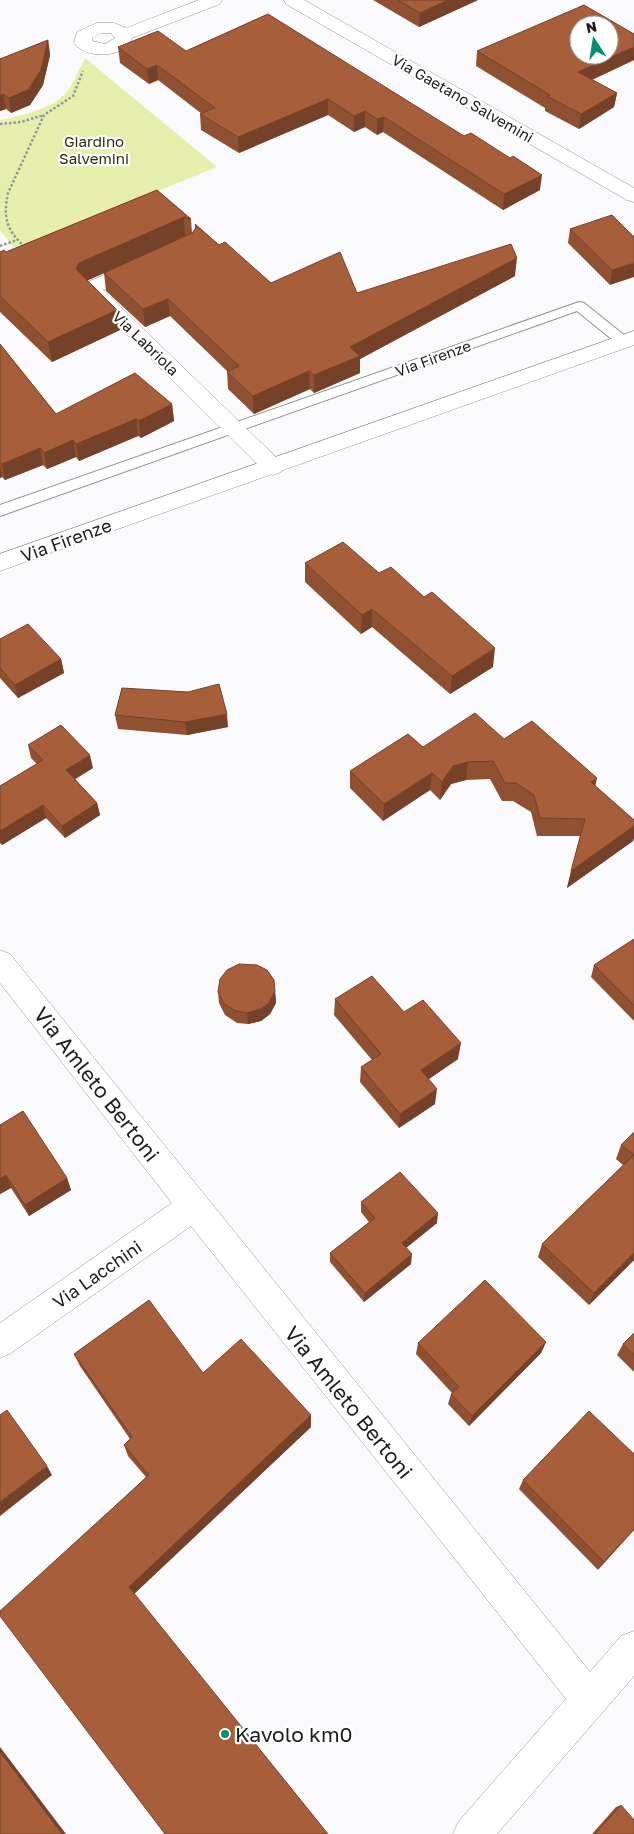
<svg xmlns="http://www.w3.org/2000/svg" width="634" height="1834" font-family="'Golos Text',sans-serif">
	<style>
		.green { fill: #e5efab }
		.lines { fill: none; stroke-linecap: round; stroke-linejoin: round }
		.service-casing { stroke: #909093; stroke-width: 2 }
		.minor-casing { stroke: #909093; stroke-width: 1 }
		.tertiary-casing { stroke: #909093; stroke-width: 1 }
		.path { stroke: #969698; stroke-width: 2.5; stroke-dasharray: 2.5 2; stroke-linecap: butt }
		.service { fill: #fff; fill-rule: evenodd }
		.minor { fill: #fff; fill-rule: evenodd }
		.tertiary { fill: #fff; fill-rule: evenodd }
		.wall { fill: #905133 }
		.shaded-wall { fill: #754229 }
		.building { fill: #a75e3b; stroke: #754229; fill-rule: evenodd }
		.poi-dot { fill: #088d74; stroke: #fff; stroke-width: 2 }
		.labels { text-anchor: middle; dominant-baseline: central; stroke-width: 4.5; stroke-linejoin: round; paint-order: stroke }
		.far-street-label { font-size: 15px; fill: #1d1d1e; stroke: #fff }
		.far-park-label { font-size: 15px; fill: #2a2e0a; stroke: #fff }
		.street-label { font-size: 18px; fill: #1d1d1e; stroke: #fff }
		.near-street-label { font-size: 21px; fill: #1d1d1e; stroke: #fff }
		.near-poi-label { font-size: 21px; fill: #1d1d1e; stroke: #fff; text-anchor: start }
	</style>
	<rect width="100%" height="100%" fill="#fafafd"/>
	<!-- green -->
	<path class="green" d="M 85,58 L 217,167 L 15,249 L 0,230 L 0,120 C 20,116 56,108 68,90 C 75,81 79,69 85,58 Z"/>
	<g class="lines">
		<defs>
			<path id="service" d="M 579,302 L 584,303 L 629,339 L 631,342 L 629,345 L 619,345 L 577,311 L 0,516 L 0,505 Z"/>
			<path id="minor" d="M 199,0 L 222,0 L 220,4 L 132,38 C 126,58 86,60 74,43 L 77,32 L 97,23 L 114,23 L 126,28 ZM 101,33 L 111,33 L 115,38 L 105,44 L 92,41 L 92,38 Z
				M 284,0 L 304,0 L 634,188 L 634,202 L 627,200 L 286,4 Z
				M 139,260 L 146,262 L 149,266 L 146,270 L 103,290 L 281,462 L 284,467 L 281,472 L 273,475 L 265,472 L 80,288 L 83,284 Z
				M 0,950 L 10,954 L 590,1672 L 621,1636 L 634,1631 L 634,1676 L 497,1834 L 453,1834 L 459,1821 L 566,1699 L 191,1226 L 11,1353 L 0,1358 L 0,1323 L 172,1203 L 0,983 Z"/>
			<path id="tertiary" d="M 634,331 L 634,345 L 0,571 L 0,554 Z"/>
		</defs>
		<!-- service casing -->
		<use href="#service" class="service-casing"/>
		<!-- minor casing -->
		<use href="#minor" class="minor-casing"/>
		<!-- tertiary casing -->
		<use href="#tertiary" class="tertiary-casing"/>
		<!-- path -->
		<path class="path" d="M 0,124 L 21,122 L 44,115
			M 0,246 L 17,240
			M 25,247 C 6,230 3,217 8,193 L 44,115 L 73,96 L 83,71"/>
		<!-- service -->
		<use href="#service" class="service"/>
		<!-- minor -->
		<use href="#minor" class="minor"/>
		<!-- tertiary -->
		<use href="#tertiary" class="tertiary"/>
	</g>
	<!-- wall -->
	<path class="wall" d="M 373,0 L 478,0 L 419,27 Z
		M 268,14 L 540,190 L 503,210 L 383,132 L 377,135 L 365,127 L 354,132 L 328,115 L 239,153 L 201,130 L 200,114 L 202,114 L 158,80 L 149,84 L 120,63 L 118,47 L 186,51 Z
		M 634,34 L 634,60 L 592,80 L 617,93 L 614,107 L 579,129 L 545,111 L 545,108 L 476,66 L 477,51 Z
		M 48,40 L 50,55 L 43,85 L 30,105 L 11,113 L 6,109 L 0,111 L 0,59 Z
		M 157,190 L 191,219 L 192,233 L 195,229 L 195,224 L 219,245 L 271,283 L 357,293 L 515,276 L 360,359 L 360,373 L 314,393 L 310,389 L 254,414 L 228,389 L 227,371 L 170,316 L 145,327 L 106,291 L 104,273 L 87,280 L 117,310 L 120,330 L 52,362 L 0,312 L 0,252 L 6,252 Z
		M 570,229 L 634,237 L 610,285 L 568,243 Z
		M 0,344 L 56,414 L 172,404 L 174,421 L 141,438 L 138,436 L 79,461 L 76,457 L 47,469 L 43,465 L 5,480 L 2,477 L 0,478 Z
		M 305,563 L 379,573 L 424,597 L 493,667 L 450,694 L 372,627 L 361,634 L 305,582 Z
		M 0,639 L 61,659 L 64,673 L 18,698 L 0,678 Z
		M 122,688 L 228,727 L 187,735 L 118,729 L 115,715 Z
		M 504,739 L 595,786 L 634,820 L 634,837 L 633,841 L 567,888 L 580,836 L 537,836 L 531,812 L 513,801 L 502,801 L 490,779 L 466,780 L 451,784 L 440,800 L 430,790 L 383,821 L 350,788 L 350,771 L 423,747 Z
		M 28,745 L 93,768 L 75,779 L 97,803 L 100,815 L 65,838 L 46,818 L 2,845 L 0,843 L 0,786 L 37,764 L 31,758 Z
		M 634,939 L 634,1021 L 591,977 L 594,965 Z
		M 275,991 L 276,1003 L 270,1014 L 261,1021 L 248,1024 L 237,1023 L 225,1015 L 219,1003 L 218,992 Z
		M 335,999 L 404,1012 L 458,1059 L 429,1079 L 435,1104 L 399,1128 L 360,1082 L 361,1067 L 372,1060 L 334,1015 Z
		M 0,1125 L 67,1178 L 71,1190 L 29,1216 L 11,1188 L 0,1194 Z
		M 634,1132 L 634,1260 L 589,1305 L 538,1257 L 542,1244 L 623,1165 L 616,1159 L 621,1145 Z
		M 361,1202 L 437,1223 L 406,1248 L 411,1264 L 364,1302 L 330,1262 L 330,1253 L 369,1222 L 361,1212 Z
		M 634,1333 L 634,1372 L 617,1355 L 623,1344 Z
		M 546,1342 L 541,1353 L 469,1426 L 448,1404 L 451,1394 L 452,1393 L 416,1354 L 418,1343 Z
		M 74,1354 L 203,1373 L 311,1427 L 134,1594 L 0,1616 L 146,1477 L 128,1456 L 124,1445 L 130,1439 L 80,1366 Z
		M 634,1454 L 634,1530 L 598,1570 L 519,1489 L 523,1480 Z
		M 621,1805 L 634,1834 L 592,1834 L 616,1807 Z"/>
	<!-- shaded-wall -->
	<path class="shaded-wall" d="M 448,0 L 478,0 L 419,27 L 420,13 Z
		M 48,40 L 50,55 L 43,85 L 30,105 L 11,113 L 9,98 Z
		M 634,47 L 634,60 L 576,87 L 578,72 Z
		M 157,65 L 158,80 L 149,84 L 147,69 Z
		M 617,93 L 614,107 L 579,129 L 581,114 Z
		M 3,94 L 6,109 L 0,111 L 0,96 Z
		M 328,99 L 328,115 L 239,153 L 238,137 Z
		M 365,111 L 365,127 L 354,132 L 354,116 Z
		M 384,117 L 383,132 L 377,135 L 377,119 Z
		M 542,175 L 540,190 L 503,210 L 504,194 Z
		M 184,217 L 185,237 L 82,283 L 76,269 L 79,263 Z
		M 517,258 L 515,276 L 360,359 L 360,373 L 314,393 L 314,375 L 350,347 Z
		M 634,263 L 634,277 L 610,285 L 612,270 Z
		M 168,299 L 170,316 L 145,327 L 143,309 Z
		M 117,310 L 120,330 L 52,362 L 48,342 Z
		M 309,371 L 310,389 L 254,414 L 253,396 Z
		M 172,404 L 174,421 L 141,438 L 139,421 Z
		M 136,419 L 138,436 L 79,461 L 76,444 Z
		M 73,440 L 76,457 L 47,469 L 44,453 Z
		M 40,448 L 43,465 L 5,480 L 2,464 Z
		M 0,466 L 2,477 L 0,478 Z
		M 372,609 L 372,627 L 361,634 L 362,615 Z
		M 495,648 L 493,667 L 450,694 L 452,676 Z
		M 61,659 L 64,673 L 18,698 L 15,685 Z
		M 227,714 L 228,727 L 187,735 L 185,722 Z
		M 90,755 L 93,768 L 69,783 L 66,770 Z
		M 468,762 L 466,780 L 451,784 L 440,800 L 442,782 L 453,766 Z
		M 432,773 L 430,790 L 383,821 L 384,804 Z
		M 597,778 L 593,796 L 591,782 Z
		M 97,803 L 100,815 L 65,838 L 62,826 Z
		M 43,805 L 46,818 L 2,845 L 0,838 L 0,831 Z
		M 634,826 L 634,837 L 633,841 L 567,888 L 571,871 Z
		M 275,991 L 276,1003 L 270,1014 L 261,1021 L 248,1024 L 247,1013 Z
		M 461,1043 L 458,1059 L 420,1085 L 421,1070 Z
		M 437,1089 L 435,1104 L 399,1128 L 400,1114 Z
		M 6,1175 L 11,1188 L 0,1194 L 0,1179 Z
		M 67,1178 L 71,1190 L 29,1216 L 25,1205 Z
		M 438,1213 L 437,1223 L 401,1252 L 402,1243 Z
		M 634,1253 L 634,1260 L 589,1305 L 594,1293 Z
		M 412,1254 L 411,1264 L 364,1302 L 365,1293 Z
		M 546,1342 L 541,1353 L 469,1426 L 472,1416 Z
		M 311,1415 L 311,1427 L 133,1595 L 129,1587 Z
		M 47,1466 L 52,1475 L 0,1516 L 0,1502 Z
		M 0,1747 L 66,1834 L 62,1834 L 0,1752 Z"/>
	<!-- building -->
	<path class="building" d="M 398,0 L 448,0 L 420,13 Z
		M 584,5 L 634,34 L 634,47 L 578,72 L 617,93 L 581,114 L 547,96 L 550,95 L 477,51 ZM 579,25 L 609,25 L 609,55 L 579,55 Z
		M 268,14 L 464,136 L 471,133 L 510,158 L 513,156 L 542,175 L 504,194 L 384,117 L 377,119 L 365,111 L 354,116 L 328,99 L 238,137 L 200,114 L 215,108 L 157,65 L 147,69 L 118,47 L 158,31 L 186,51 Z
		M 48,40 L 41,70 L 28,90 L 9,98 L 3,94 L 0,96 L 0,59 Z
		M 157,190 L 191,219 L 184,217 L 79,263 L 76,269 L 117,310 L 48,342 L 0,296 L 0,252 L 4,250 L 6,252 Z
		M 612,215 L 634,237 L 634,263 L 612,270 L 570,229 Z
		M 195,224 L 219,245 L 225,242 L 271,283 L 340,252 L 357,293 L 511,244 L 517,258 L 350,347 L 360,356 L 314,375 L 309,371 L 253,396 L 227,372 L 239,366 L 168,299 L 143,309 L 104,273 L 192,233 L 197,227 Z
		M 0,344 L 56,414 L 135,373 L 172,404 L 139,421 L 136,419 L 76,444 L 73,440 L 44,453 L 40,448 L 2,464 L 0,462 Z
		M 343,542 L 379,573 L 391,567 L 424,597 L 432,592 L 495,648 L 452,676 L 372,609 L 362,615 L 305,563 Z
		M 28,624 L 61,659 L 15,685 L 0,668 L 0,639 Z
		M 219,684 L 227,714 L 185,722 L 115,715 L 122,688 L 188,692 Z
		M 475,713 L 504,739 L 532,721 L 597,778 L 591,782 L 634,820 L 634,826 L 571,871 L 585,819 L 540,818 L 534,795 L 516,783 L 505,783 L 493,761 L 468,762 L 453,766 L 442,782 L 432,773 L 384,804 L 350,771 L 408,734 L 423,747 Z
		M 61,725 L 90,755 L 66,770 L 97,803 L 62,826 L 43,805 L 0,831 L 0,786 L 43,760 L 28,745 Z
		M 634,939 L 634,1005 L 594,965 Z
		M 239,964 L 257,965 L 267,970 L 274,980 L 275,991 L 269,1003 L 261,1009 L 247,1013 L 236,1011 L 224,1004 L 218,992 L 220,979 L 227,970 Z
		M 372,976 L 404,1012 L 423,1000 L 461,1043 L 421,1070 L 437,1089 L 400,1114 L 361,1067 L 381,1054 L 335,999 Z
		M 23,1111 L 67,1178 L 25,1205 L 6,1175 L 0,1179 L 0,1125 Z
		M 634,1132 L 634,1253 L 594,1293 L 542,1244 L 634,1155 L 621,1145 Z
		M 400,1172 L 438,1213 L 402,1243 L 412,1254 L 365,1293 L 330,1253 L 375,1218 L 361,1202 Z
		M 485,1280 L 546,1342 L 472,1416 L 451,1394 L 459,1387 L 418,1343 Z
		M 149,1300 L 203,1373 L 241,1339 L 311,1415 L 129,1587 L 328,1834 L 165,1834 L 0,1616 L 0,1611 L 149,1475 L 124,1445 L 132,1437 L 74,1354 Z
		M 634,1333 L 634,1355 L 623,1344 Z
		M 7,1410 L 47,1466 L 0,1502 L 0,1415 Z
		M 589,1411 L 634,1454 L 634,1529 L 604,1562 L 523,1480 Z
		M 0,1752 L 62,1834 L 0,1834 Z
		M 621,1805 L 634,1820 L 634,1834 L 595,1834 Z"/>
	<!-- markers -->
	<circle class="poi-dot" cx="225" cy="1734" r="5"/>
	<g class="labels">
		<!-- far-street labels -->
		<g class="far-street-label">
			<text transform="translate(463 98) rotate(30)">Via Gaetano Salvemini</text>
			<text transform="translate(146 343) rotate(44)">Via Labriola</text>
			<text transform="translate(433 358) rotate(-20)">Via Firenze</text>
		</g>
		<!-- far-park labels -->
		<g class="far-park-label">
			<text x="94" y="141">Giardino<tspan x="94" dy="17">Salvemini</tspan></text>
		</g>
		<!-- street labels -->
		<g class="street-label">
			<text transform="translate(66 540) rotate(-20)">Via Firenze</text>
			<text transform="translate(97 1274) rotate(-35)">Via Lacchini</text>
		</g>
		<!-- near-street labels -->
		<g class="near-street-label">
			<text transform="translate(97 1084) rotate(52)">Via Amleto Bertoni</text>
			<text transform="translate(349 1402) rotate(51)">Via Amleto Bertoni</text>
		</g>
		<!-- near-poi labels -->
		<g class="near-poi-label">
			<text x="235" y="1734">Kavolo km0</text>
		</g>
	</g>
	<!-- north arrow -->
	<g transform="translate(594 40) rotate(348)"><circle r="24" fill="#ffffff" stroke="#a5a5a5"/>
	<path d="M0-4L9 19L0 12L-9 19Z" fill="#088d74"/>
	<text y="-8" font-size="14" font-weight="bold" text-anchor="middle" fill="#1d1d1e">N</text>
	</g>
</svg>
